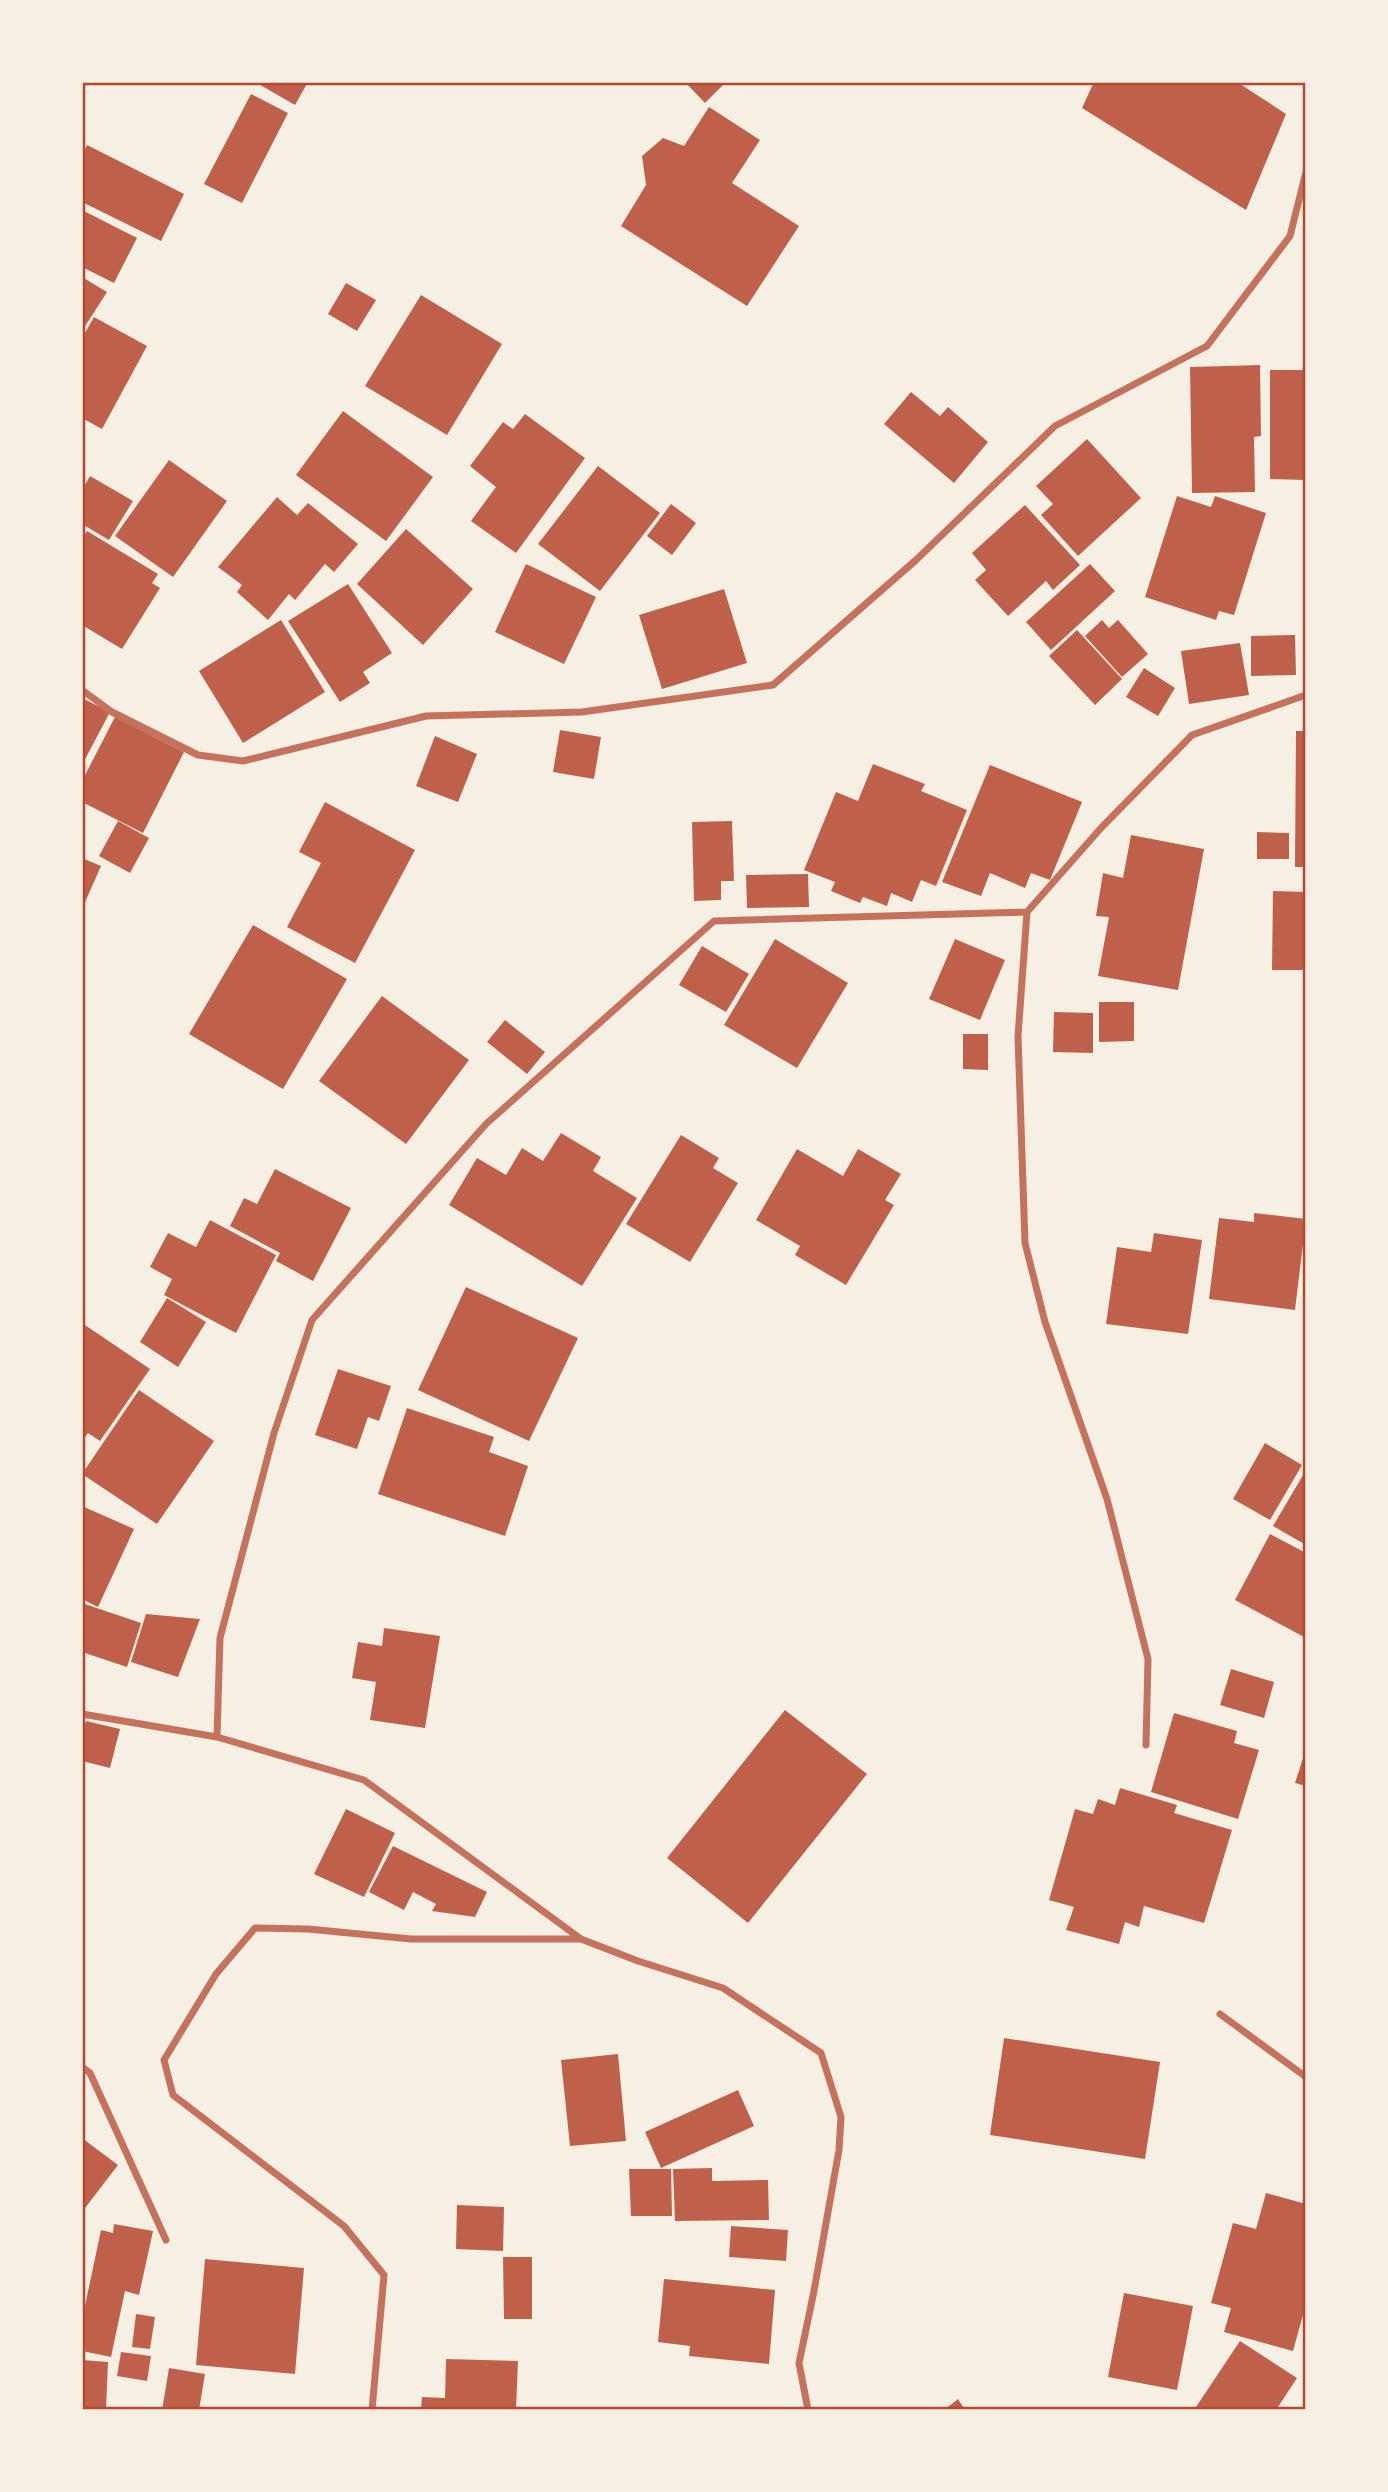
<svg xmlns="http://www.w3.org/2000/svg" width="1388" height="2492" font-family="Poppins,sans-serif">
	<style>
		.building { fill: #bf614a }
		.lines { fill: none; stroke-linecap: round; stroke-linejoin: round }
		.minor { stroke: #c5725c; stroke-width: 7 }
		.neatline { fill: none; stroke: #b5482f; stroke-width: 2.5 }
	</style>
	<rect width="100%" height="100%" fill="#f6efe4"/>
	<!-- building -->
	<path class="building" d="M 255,82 L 308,82 L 295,105 Z
		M 685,82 L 726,82 L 705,103 Z
		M 1094,82 L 1237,82 L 1286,114 L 1246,210 L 1082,108 Z
		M 251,94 L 288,113 L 242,203 L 204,184 Z
		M 709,107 L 760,140 L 732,183 L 799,226 L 747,306 L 621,226 L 646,185 L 642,156 L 663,138 L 684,146 Z
		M 87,145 L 184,194 L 161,241 L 82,202 L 82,156 Z
		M 82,210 L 137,238 L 114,283 L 82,267 Z
		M 82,277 L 107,292 L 82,331 Z
		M 346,283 L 376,300 L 357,331 L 328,314 Z
		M 421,295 L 502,344 L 447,435 L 365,386 Z
		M 94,317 L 147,346 L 102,429 L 82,418 L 82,338 Z
		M 1260,365 L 1261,436 L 1254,437 L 1255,492 L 1192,493 L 1190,367 Z
		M 1270,370 L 1306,370 L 1306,480 L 1270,479 Z
		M 911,392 L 940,416 L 948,407 L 988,442 L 954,483 L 884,424 Z
		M 343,411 L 433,477 L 386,541 L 296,475 Z
		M 525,414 L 585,458 L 516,553 L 471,521 L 496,487 L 470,466 L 503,422 L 513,429 Z
		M 1087,439 L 1141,498 L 1078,556 L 1041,515 L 1053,504 L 1036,486 Z
		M 169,460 L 227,501 L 173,577 L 115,536 Z
		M 598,466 L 660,513 L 600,591 L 538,544 Z
		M 90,476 L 133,501 L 109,540 L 82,524 L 82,490 Z
		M 1177,496 L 1211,507 L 1215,496 L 1266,513 L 1234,615 L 1219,611 L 1216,620 L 1145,597 Z
		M 277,497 L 297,515 L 308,503 L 358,544 L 334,572 L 325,564 L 295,600 L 289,594 L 268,620 L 237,592 L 242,585 L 218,567 Z
		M 671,504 L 696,523 L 672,555 L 647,536 Z
		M 1025,505 L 1080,565 L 1053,590 L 1046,581 L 1008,616 L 975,580 L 986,570 L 972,553 Z
		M 406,529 L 473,589 L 423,645 L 357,584 Z
		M 87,531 L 158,574 L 152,583 L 160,588 L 122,649 L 82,625 L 82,539 Z
		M 526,564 L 596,597 L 564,664 L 495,632 Z
		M 1090,564 L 1115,591 L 1051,650 L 1026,622 Z
		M 348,584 L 392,653 L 363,672 L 370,683 L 340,702 L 288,621 Z
		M 724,589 L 747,663 L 662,689 L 639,615 Z
		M 281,620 L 325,692 L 243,743 L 199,671 Z
		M 1102,620 L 1109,628 L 1118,620 L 1148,654 L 1122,677 L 1085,636 Z
		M 1077,630 L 1122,679 L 1095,705 L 1049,656 Z
		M 1295,635 L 1296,675 L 1251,676 L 1251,636 Z
		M 1240,643 L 1249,695 L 1189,704 L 1181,651 Z
		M 1144,668 L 1175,688 L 1158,716 L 1126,697 Z
		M 82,698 L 110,712 L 82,765 Z
		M 115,717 L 184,752 L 143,833 L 82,802 L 82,781 Z
		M 560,730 L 601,737 L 594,779 L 553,772 Z
		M 1296,731 L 1306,731 L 1306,867 L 1295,867 Z
		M 435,736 L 477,754 L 458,802 L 416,786 Z
		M 873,764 L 925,784 L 921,791 L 967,810 L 936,886 L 921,880 L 912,902 L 891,893 L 887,906 L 863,897 L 860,903 L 831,891 L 835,882 L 804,870 L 836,792 L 858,801 Z
		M 990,765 L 1082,802 L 1050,880 L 1031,873 L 1025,888 L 990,873 L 981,896 L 942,882 Z
		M 325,802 L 415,850 L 355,963 L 287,927 L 321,863 L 299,852 Z
		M 118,821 L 149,838 L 130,873 L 99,856 Z
		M 732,821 L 734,881 L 721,881 L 721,900 L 694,901 L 692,822 Z
		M 1257,832 L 1289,833 L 1289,859 L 1257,859 Z
		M 1131,835 L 1204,849 L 1178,990 L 1098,976 L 1109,917 L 1096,916 L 1103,873 L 1123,878 Z
		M 82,858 L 101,866 L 82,909 Z
		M 808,874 L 809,907 L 747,908 L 746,875 Z
		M 1273,891 L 1306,892 L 1306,970 L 1272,970 Z
		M 253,925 L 347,979 L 283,1089 L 189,1034 Z
		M 775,939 L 848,983 L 797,1068 L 724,1025 Z
		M 955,939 L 1005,960 L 980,1020 L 929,999 Z
		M 702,946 L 749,974 L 726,1012 L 679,985 Z
		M 382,996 L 469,1060 L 406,1144 L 319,1081 Z
		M 1099,1002 L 1134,1002 L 1134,1041 L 1099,1042 Z
		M 1054,1012 L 1093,1013 L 1093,1053 L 1053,1052 Z
		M 505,1020 L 545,1052 L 527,1074 L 487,1042 Z
		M 963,1034 L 988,1034 L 988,1070 L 963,1069 Z
		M 561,1133 L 601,1157 L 593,1171 L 637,1198 L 582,1286 L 449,1205 L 477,1158 L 506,1175 L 522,1148 L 543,1161 Z
		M 681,1135 L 719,1158 L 713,1168 L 738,1183 L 690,1262 L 626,1224 Z
		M 797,1149 L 843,1176 L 858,1149 L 901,1174 L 885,1200 L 894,1205 L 846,1285 L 795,1255 L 800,1246 L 756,1220 Z
		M 275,1169 L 351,1208 L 313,1281 L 276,1261 L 280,1253 L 230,1226 L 244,1198 L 257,1204 Z
		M 1254,1213 L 1306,1219 L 1295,1310 L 1209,1299 L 1219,1218 L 1254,1222 Z
		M 210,1220 L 276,1255 L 236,1333 L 164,1295 L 172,1279 L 150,1267 L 168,1233 L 196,1247 Z
		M 1154,1233 L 1202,1240 L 1188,1334 L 1106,1324 L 1117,1247 L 1151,1252 Z
		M 466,1287 L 578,1338 L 529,1441 L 418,1390 Z
		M 167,1298 L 206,1322 L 178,1367 L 140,1342 Z
		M 82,1323 L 150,1369 L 100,1441 L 88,1433 L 82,1442 Z
		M 338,1369 L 391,1386 L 379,1421 L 368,1417 L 357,1449 L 315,1435 Z
		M 139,1390 L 214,1441 L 157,1524 L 82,1474 Z
		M 407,1408 L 494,1437 L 489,1452 L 528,1466 L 505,1536 L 378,1494 Z
		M 1265,1443 L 1302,1465 L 1270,1520 L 1233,1499 Z
		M 1306,1470 L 1306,1545 L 1273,1526 Z
		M 82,1506 L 134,1529 L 98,1607 L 82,1599 Z
		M 1270,1534 L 1306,1553 L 1306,1638 L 1235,1600 Z
		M 82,1603 L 141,1623 L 127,1667 L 82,1652 Z
		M 146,1614 L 200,1619 L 178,1677 L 131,1662 Z
		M 384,1628 L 440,1636 L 425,1728 L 370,1720 L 376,1682 L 352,1678 L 358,1642 L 382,1646 Z
		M 1231,1669 L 1274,1682 L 1264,1718 L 1220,1705 Z
		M 785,1710 L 867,1774 L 748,1923 L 667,1858 Z
		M 1174,1713 L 1237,1731 L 1234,1743 L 1259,1750 L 1238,1819 L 1151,1792 Z
		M 86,1721 L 120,1729 L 110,1768 L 82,1761 L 82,1735 Z
		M 1306,1749 L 1306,1786 L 1295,1783 Z
		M 1120,1788 L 1177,1805 L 1174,1813 L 1232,1830 L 1204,1923 L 1144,1906 L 1139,1927 L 1125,1922 L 1119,1944 L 1066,1930 L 1074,1907 L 1049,1900 L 1075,1809 L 1093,1814 L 1098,1799 L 1115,1805 Z
		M 346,1809 L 395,1833 L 364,1897 L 314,1874 Z
		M 393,1846 L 487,1892 L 475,1917 L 432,1911 L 436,1904 L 413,1892 L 404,1910 L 369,1892 Z
		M 1004,2038 L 1160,2062 L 1145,2159 L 990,2135 Z
		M 618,2054 L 626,2141 L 570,2146 L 561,2060 Z
		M 738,2090 L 754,2126 L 661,2168 L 645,2132 Z
		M 82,2138 L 118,2165 L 82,2212 Z
		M 712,2168 L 712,2181 L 768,2180 L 769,2220 L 675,2221 L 673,2169 Z
		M 629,2169 L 671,2169 L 672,2216 L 631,2216 Z
		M 1266,2193 L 1306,2204 L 1306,2304 L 1293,2351 L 1224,2332 L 1231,2308 L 1211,2303 L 1233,2223 L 1256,2229 Z
		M 457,2205 L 504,2207 L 503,2251 L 456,2249 Z
		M 114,2224 L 153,2231 L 139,2295 L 125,2291 L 111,2357 L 82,2351 L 82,2320 L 101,2230 L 113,2233 Z
		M 731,2226 L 788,2230 L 786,2261 L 729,2257 Z
		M 503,2257 L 532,2257 L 532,2319 L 504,2319 Z
		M 205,2259 L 304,2268 L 295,2374 L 196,2365 Z
		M 664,2279 L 775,2290 L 769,2364 L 689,2356 L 690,2346 L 658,2342 Z
		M 1124,2293 L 1193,2306 L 1177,2390 L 1108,2377 Z
		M 136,2314 L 155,2317 L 150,2349 L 132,2347 Z
		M 1240,2341 L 1297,2378 L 1276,2410 L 1194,2410 Z
		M 121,2352 L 151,2356 L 147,2381 L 117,2376 Z
		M 446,2359 L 518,2361 L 516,2410 L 421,2410 L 422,2397 L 445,2398 Z
		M 82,2360 L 108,2362 L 106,2410 L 82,2410 Z
		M 169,2368 L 205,2374 L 199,2410 L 162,2410 Z
		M 958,2399 L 965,2410 L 944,2410 Z"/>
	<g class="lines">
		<!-- minor -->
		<path class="minor" d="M 82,690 L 112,712 L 198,755 L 243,761 L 426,716 L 582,712 L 773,685 L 916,560 L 1055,426 L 1207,346 L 1290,236 L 1306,172
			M 1027,912 L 1018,1036 L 1025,1243 L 1045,1322 L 1107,1499 L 1148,1659 L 1146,1745
			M 82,1714 L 217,1737 L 364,1780 L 581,1939 L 638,1961 L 723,1988 L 821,2053 L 841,2117 L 839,2150 L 814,2291 L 799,2363 L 808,2410
			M 217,1737 L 220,1638 L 274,1433 L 312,1320 L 486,1124 L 714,921 L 1027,912 L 1101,828 L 1192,735 L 1306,695
			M 1220,2014 L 1306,2077
			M 82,2067 L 90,2073 L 166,2240
			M 372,2410 L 384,2275 L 344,2226 L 173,2095 L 164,2060 L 216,1974 L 255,1928 L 308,1929 L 411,1939 L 581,1939"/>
	</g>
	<!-- border -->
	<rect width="1388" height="2492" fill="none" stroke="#f6efe4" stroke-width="168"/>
	<rect x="84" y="84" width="1220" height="2324" class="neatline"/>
</svg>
